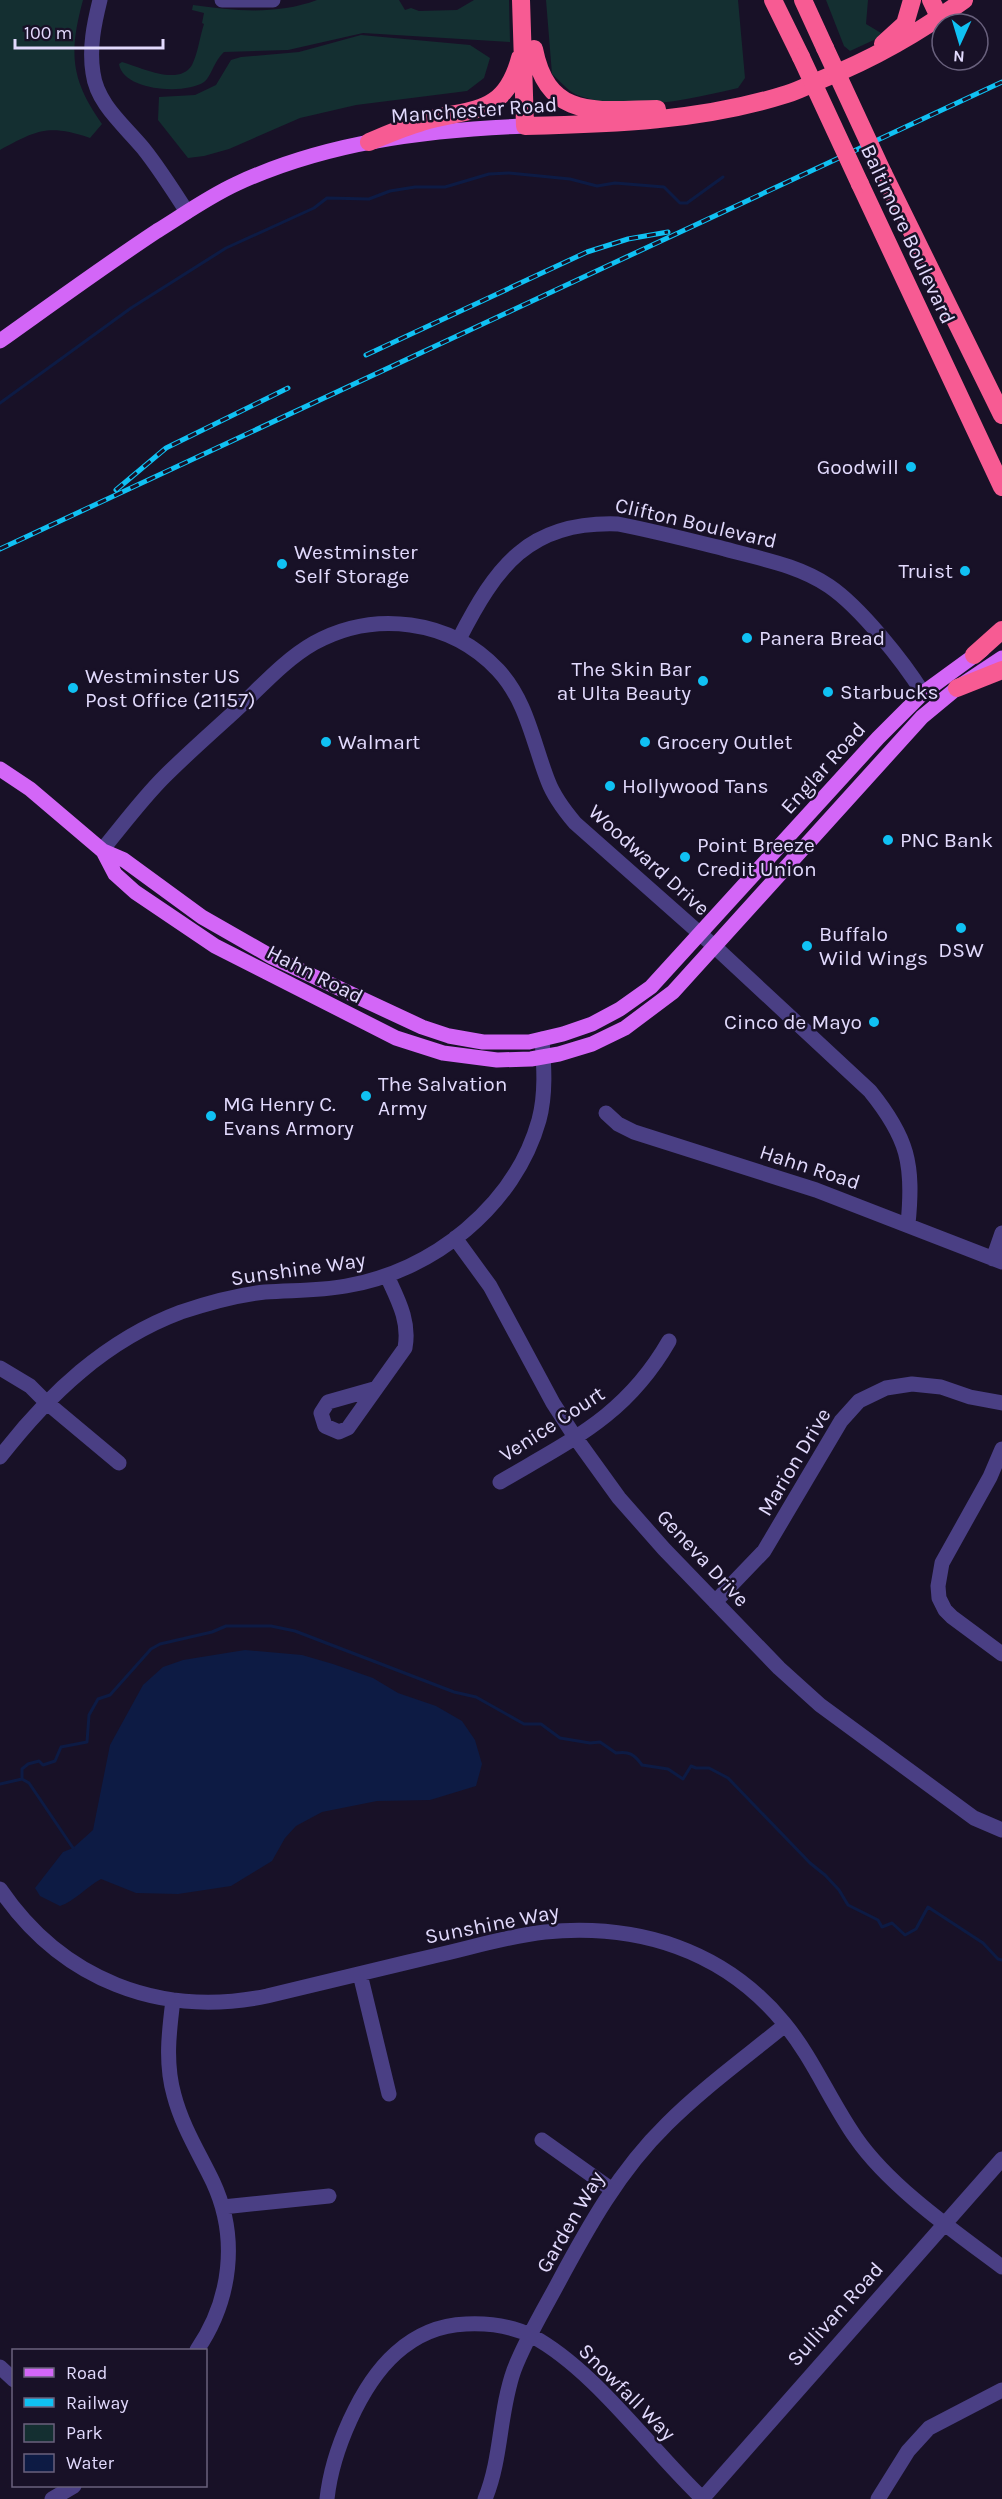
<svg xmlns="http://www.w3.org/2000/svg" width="1002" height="2499" font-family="Karla,sans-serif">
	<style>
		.green { fill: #142f31 }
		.water { fill: #0d1b44 }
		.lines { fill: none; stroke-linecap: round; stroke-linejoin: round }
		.stream { stroke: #0d1b44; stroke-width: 3 }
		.minor { stroke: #4a3f84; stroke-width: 15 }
		.major { stroke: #d366f7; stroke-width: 15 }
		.highway { stroke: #f75b93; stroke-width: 18 }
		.rail-casing { stroke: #10c1f3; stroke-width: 5 }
		.rail { stroke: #181127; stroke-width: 3; stroke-dasharray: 9; stroke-linecap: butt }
		.highway-bridge { stroke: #f75b93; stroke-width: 18 }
		.poi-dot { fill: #10c1f3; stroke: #181127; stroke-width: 2 }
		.labels { text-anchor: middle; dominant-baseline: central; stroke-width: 5; stroke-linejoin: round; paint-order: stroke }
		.street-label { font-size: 21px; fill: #e2dafd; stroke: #181127 }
		.poi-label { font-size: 21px; fill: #e2dafd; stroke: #181127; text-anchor: start }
	</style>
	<rect width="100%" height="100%" fill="#181127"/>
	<!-- green -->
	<path class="green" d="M 0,0 L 83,0 C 69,52 70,79 102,124 L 90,138 C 48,124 37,130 0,150 Z
		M 317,0 L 399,0 L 405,10 L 411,8 L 419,11 L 457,10 L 474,0 L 509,0 L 510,42 L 363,33 L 288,50 L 224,52 C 214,61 211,77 204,82 C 185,95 123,91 119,64 L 122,62 C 140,67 179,87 192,65 C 198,53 200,36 204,24 L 202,23 L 204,13 L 192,10 L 193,5 C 235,11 277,15 317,0 Z
		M 546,0 L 738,0 L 745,78 L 738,88 C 686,100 629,114 577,95 C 568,91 559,80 552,74 Z
		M 826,0 L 868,0 L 866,24 L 881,33 L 876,39 L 850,51 L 844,46 Z
		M 361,35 L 470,45 L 490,58 L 484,78 L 467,91 L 356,105 L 300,118 L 229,149 L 204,156 L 188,158 L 158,120 L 159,97 L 195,95 L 216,85 L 231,60 L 241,57 L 299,52 Z"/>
	<!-- water -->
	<path class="water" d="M 245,1650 L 302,1655 L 333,1664 L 373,1678 L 398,1693 L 436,1706 L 462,1721 L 475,1740 L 482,1764 L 476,1786 L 430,1800 L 377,1801 L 322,1812 L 296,1826 L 285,1838 L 272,1861 L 231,1886 L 178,1894 L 136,1893 L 101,1879 C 86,1887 75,1901 60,1906 L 40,1896 L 35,1888 L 63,1852 L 73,1848 L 93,1830 L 110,1745 L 143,1685 L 163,1667 L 183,1660 Z"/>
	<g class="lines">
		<!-- stream -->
		<path class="stream" d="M 0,403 L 131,308 L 226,248 L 314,208 L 327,198 L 369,199 L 390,191 L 415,187 L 445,187 L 489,174 L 509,173 L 570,179 L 597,186 L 615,183 L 664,187 L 680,203 L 687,203 L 723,177
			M 22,1779 L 29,1783 L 73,1848
			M 0,1784 L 22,1779 L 22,1769 L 28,1764 L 39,1761 L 43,1765 L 55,1761 L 61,1747 L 87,1742 L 89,1715 L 98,1699 L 110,1695 L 151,1649 L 160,1644 L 212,1632 L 226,1626 L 271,1626 L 295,1631 L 454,1692 L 476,1697 L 524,1724 L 541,1724 L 560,1738 L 590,1743 L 600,1742 L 616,1753 C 629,1751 634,1754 642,1765 L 668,1769 L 683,1779 L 691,1766 L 696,1768 L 709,1768 L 728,1778 L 810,1863 L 825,1875 L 839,1890 L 848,1905 L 878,1920 L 882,1927 L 892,1923 L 905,1935 L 916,1929 L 928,1907 L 983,1943 L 998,1959 L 1002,1960"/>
		<!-- minor -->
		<path class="minor" d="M 100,0 C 94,24 89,48 93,73 C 97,104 124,125 143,148 C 159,168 173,190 187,212
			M 222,0 L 273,0
			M 459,639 C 496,567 528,521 618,524 C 654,531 689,540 725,549 C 761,559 798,565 829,586 C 860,607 903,661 923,693
			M 102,850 C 122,826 142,799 164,777 C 187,754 211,733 234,712 C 259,689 284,660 314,643 C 374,610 450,619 498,670 C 527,701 533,743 548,781 C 554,797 564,810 575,823 L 714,946 L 870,1091 C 908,1138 914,1164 908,1224
			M 606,1113 L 618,1124 L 634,1132 L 816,1190 L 1002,1262
			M 455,1238 L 490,1286 L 553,1403 L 575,1437 L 619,1498 L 664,1549 L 779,1668 L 820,1705 L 974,1818 L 1002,1830
			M 993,1259 L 1002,1233
			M 0,1368 L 30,1386 L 46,1402 L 119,1463
			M 374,1389 L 328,1402 L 321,1413 L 325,1426 L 339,1432 L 348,1428 L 405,1348 C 410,1321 398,1300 387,1276
			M 1002,1449 L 990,1477 L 942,1563 L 938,1586 L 939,1598 L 945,1610 L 952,1617 L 1002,1654
			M 0,1457 C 49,1394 106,1340 181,1312 C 208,1303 237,1295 265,1292 C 292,1290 319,1291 346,1286 C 432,1272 515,1206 539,1120 C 546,1094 544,1066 542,1039
			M 500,1482 C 571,1440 626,1416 669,1341
			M 715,1602 L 764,1551 L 841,1421 L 859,1401 L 886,1388 L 912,1384 L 941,1387 L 970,1397 L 1002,1403
			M 0,1889 C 62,1980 160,2018 267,1996 C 322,1983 378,1969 434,1956 C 470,1948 508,1936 545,1932 C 638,1923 724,1950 784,2023 C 813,2058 830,2101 856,2138 C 890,2187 954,2231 1002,2267
			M 360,1974 L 389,2094
			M 173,2000 C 169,2032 165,2063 174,2095 C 182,2126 199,2153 213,2182 C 239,2238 231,2300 197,2350
			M 542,2140 L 611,2189
			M 223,2207 L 329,2196
			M 0,2367 L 14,2380
			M 52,2499 L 74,2486
			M 327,2499 C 332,2452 360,2385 396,2353 C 416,2335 439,2325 466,2324 C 488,2323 512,2326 532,2336 C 595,2370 650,2449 703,2499
			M 485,2499 C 502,2458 499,2412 514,2370 C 525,2341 542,2313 557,2285 C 588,2227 619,2171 667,2124 C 703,2088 746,2057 785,2025
			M 702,2499 L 1002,2159
			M 878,2499 L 908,2451 L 929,2428 L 1002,2390"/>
		<!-- major -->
		<path class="major" d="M 0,341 C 52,304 104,266 157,231 C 183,215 208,197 236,184 C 326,142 426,130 525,126
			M 0,769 L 30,789 L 103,851 L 124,860 L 202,917 L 272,957 L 422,1027 L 449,1036 L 483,1042 L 529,1042 L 563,1034 L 592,1024 L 620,1009 L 651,987 L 878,738 L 923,693 L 982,650
			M 103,851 L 115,874 L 135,892 L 215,946 L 396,1038 L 443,1053 L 497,1060 L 531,1059 L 559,1054 L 592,1044 L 625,1028 L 673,992 L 922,717 L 957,688 L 1002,658"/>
		<!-- highway -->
		<path class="highway" d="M 521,0 L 525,126 C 612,124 702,121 787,94 C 800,90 813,83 825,78 C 875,58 920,32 964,0
			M 773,0 L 801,57
			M 803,0 L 825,48
			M 931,0 L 940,19
			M 883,44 L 905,24 L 912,0
			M 534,49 C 548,121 598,110 657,109
			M 369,142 C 386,135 404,127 422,122 C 470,107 504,118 520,58
			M 883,173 L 1002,415
			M 860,184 L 1002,487
			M 974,655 L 1002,630
			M 957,688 L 1002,670"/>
		<defs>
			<path id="rail" d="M 366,355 L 587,252 L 628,239 L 668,232
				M 116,490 L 166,448 L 288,388
				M 0,549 L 1002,82"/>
		</defs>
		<!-- rail casing -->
		<use href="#rail" class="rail-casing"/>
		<!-- rail -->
		<use href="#rail" class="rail"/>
		<!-- highway-bridge -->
		<path class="highway-bridge" d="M 825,48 L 883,173
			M 801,57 L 860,184"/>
	</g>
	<!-- markers -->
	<g class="poi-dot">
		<circle cx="911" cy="467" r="6"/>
		<circle cx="282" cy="564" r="6"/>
		<circle cx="965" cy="571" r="6"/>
		<circle cx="747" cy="638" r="6"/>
		<circle cx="703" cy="681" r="6"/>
		<circle cx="73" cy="688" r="6"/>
		<circle cx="828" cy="692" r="6"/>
		<circle cx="326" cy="742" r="6"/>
		<circle cx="645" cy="742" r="6"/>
		<circle cx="610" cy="786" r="6"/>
		<circle cx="888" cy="840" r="6"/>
		<circle cx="685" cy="857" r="6"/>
		<circle cx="961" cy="928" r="6"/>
		<circle cx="807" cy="946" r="6"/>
		<circle cx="874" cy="1022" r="6"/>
		<circle cx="366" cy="1096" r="6"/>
		<circle cx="211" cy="1116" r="6"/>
	</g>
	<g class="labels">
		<!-- street labels -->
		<g class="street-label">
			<text transform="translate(474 110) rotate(-4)">Manchester Road</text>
			<text transform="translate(908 234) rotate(65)">Baltimore Boulevard</text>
			<text transform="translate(696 523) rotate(13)">Clifton Boulevard</text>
			<text transform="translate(823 768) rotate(-48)">Englar Road</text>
			<text transform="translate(649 860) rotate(42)">Woodward Drive</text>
			<text transform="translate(315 974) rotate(27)">Hahn Road</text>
			<text transform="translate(810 1167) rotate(18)">Hahn Road</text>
			<text transform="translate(298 1269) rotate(-8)">Sunshine Way</text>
			<text transform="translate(552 1424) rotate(-33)">Venice Court</text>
			<text transform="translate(794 1462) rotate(-59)">Marion Drive</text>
			<text transform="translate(703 1558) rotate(47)">Geneva Drive</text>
			<text transform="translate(492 1924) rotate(-11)">Sunshine Way</text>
			<text transform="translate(570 2222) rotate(-60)">Garden Way</text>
			<text transform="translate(835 2314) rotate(-48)">Sullivan Road</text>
			<text transform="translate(627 2392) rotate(45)">Snowfall Way</text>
		</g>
		<!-- poi labels -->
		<g class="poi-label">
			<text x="899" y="467" text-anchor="end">Goodwill</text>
			<text x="294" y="552">Westminster<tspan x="294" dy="24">Self Storage</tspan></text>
			<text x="953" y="571" text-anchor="end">Truist</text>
			<text x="759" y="638">Panera Bread</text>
			<text x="691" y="669" text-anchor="end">The Skin Bar<tspan x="691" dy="24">at Ulta Beauty</tspan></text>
			<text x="85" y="676">Westminster US<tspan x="85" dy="24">Post Office (21157)</tspan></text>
			<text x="840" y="692">Starbucks</text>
			<text x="338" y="742">Walmart</text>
			<text x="657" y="742">Grocery Outlet</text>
			<text x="622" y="786">Hollywood Tans</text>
			<text x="900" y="840">PNC Bank</text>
			<text x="697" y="845">Point Breeze<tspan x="697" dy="24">Credit Union</tspan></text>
			<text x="819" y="934">Buffalo<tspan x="819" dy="24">Wild Wings</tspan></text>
			<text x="961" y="950" text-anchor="middle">DSW</text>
			<text x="862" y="1022" text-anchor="end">Cinco de Mayo</text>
			<text x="378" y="1084">The Salvation<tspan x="378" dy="24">Army</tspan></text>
			<text x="223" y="1104">MG Henry C.<tspan x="223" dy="24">Evans Armory</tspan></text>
		</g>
	</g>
	<!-- legend -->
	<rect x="12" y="2349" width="195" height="138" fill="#181127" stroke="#69617d" stroke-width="1.5"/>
	<rect x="24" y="2368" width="30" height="9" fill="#d366f7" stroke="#69617d" stroke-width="1.5"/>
	<text x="66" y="2379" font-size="18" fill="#e2dafd">Road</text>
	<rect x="24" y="2398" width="30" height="9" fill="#10c1f3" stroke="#69617d" stroke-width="1.5"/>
	<text x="66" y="2409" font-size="18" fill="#e2dafd">Railway</text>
	<rect x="24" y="2424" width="30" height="18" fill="#142f31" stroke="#69617d" stroke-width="1.5"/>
	<text x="66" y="2439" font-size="18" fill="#e2dafd">Park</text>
	<rect x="24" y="2454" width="30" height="18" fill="#0d1b44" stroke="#69617d" stroke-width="1.5"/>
	<text x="66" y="2469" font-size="18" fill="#e2dafd">Water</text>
	<!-- north arrow -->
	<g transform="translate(960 42) rotate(184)"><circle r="28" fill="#181127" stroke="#69617d" stroke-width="1.5"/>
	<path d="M0-4.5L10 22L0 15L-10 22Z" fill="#10c1f3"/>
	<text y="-9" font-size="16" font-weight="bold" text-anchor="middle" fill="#e2dafd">N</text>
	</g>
	<!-- scale -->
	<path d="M15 39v9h148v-9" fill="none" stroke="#e2dafd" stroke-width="3"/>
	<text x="24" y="39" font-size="18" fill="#e2dafd" stroke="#181127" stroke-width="4.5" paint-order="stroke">100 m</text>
</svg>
